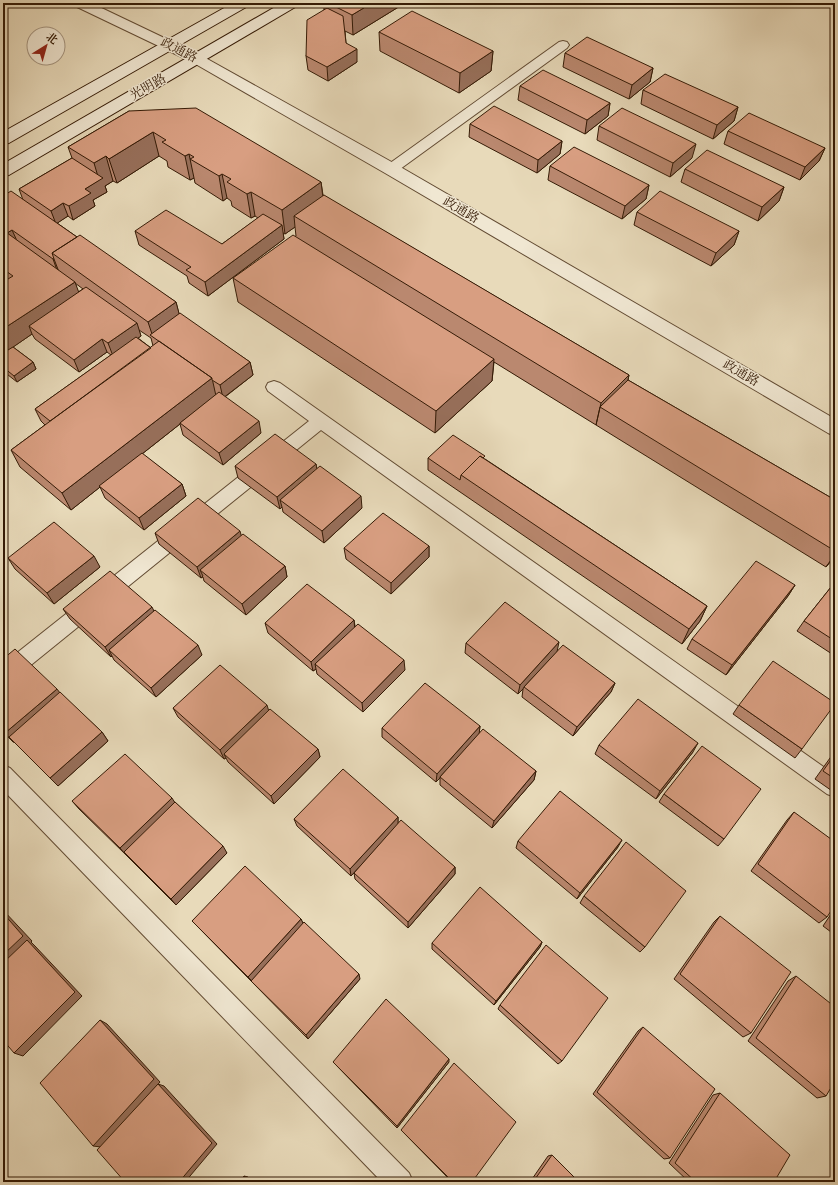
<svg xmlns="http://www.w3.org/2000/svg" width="838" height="1185" font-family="'IM FELL DW Pica','Noto Serif SC',serif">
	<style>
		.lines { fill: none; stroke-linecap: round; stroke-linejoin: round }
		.service-casing { stroke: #624b33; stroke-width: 2 }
		.tertiary-casing { stroke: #624b33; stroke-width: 2 }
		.secondary-casing { stroke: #351b06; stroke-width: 2 }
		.service { fill: #f0e7d2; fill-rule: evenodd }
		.tertiary { fill: #f0e7d2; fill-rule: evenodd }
		.secondary { fill: #f0e7d2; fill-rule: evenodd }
		.wall { fill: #ba886f; stroke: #351b06; fill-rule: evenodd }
		.shaded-wall { fill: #976f5a; stroke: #351b06 }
		.building { fill: #d89e81; stroke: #351b06 }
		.labels { text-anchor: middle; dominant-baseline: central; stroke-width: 3; stroke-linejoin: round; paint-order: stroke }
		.far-street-label { font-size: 13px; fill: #351b06; stroke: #f0e7d2 }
	</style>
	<rect width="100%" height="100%" fill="#e8daba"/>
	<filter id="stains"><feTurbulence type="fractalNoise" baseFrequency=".005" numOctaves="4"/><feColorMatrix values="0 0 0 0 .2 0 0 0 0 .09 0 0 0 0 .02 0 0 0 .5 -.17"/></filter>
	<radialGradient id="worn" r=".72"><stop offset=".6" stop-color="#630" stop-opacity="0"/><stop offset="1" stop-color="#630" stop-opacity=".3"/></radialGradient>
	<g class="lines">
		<defs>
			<path id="service" d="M 563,41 L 567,42 L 569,45 L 567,48 L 396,172 L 391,174 L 386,172 L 384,169 L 386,166 L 559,42 Z
				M 274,381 L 280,383 L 835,775 L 835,797 L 827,794 L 321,430 L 10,682 L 3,685 L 3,664 L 309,421 L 268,391 L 266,387 L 268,383 Z
				M 3,765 L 10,768 L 409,1173 L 413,1182 L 382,1182 L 3,790 Z"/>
			<path id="tertiary" d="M 73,3 L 91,3 L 202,56 L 397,165 L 835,419 L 835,436 L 828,433 L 385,173 L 192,62 L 75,6 Z"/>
			<path id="secondary" d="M 233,3 L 250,3 L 248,6 L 9,143 L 3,144 L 3,132 Z
				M 282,3 L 299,3 L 297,6 L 9,175 L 3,176 L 3,164 Z"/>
		</defs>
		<!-- service casing -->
		<use href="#service" class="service-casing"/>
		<!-- tertiary casing -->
		<use href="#tertiary" class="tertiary-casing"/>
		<!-- secondary casing -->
		<use href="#secondary" class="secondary-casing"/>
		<!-- service -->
		<use href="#service" class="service"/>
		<!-- tertiary -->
		<use href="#tertiary" class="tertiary"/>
		<!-- secondary -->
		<use href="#secondary" class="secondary"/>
	</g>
	<!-- wall -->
	<path class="wall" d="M 324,3 L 405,3 L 353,35 L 345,31 L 346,43 L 357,62 L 328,81 L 308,70 L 306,56 L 324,10 Z
		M 379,32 L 493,51 L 491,71 L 459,93 L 380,51 Z
		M 565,53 L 653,68 L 650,82 L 629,99 L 563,67 Z
		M 520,86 L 610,103 L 608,116 L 585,134 L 518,100 Z
		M 643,90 L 738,107 L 734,121 L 713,139 L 641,104 Z
		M 129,111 L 321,182 L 323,195 L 629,375 L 628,380 L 835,500 L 835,556 L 826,567 L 494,362 L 492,381 L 435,433 L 238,302 L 233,278 L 296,236 L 295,227 L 285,234 L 283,233 L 284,239 L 208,296 L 189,283 L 187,276 L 139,245 L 135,231 L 222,244 L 258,218 L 255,216 L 251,218 L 232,206 L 231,201 L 227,198 L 223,201 L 195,183 L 194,178 L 190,180 L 168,167 L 167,161 L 159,156 L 117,183 L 113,181 L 105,186 L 107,192 L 93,200 L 95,206 L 73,220 L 68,216 L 57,223 L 77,237 L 176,302 L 179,314 L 250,362 L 253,375 L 225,397 L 261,433 L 223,465 L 183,435 L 180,424 L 142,454 L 182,484 L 186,496 L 144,530 L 105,498 L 100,487 L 71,510 L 20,467 L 11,450 L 45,425 L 41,421 L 35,409 L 111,355 L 107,352 L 79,372 L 35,339 L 32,334 L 13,347 L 33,362 L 36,369 L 17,382 L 3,371 L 3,196 L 23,200 L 19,189 L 72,158 L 68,147 ZM 75,283 L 83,289 L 78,292 ZM 139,330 L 151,338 L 153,346 L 151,348 L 138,338 L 141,336 Z
		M 470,124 L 562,141 L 560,154 L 537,173 L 469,137 Z
		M 599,126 L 692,158 L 670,177 L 597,140 Z
		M 728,131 L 825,148 L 819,161 L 800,180 L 724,144 Z
		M 550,166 L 649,185 L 646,199 L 622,219 L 548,180 Z
		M 685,169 L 784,187 L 779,201 L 758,221 L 681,182 Z
		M 637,212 L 739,231 L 734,245 L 711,266 L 634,225 Z
		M 428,458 L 485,459 L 707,606 L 700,621 L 682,644 L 428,470 Z
		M 316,464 L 317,469 L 362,508 L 324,543 L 283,512 L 282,507 L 280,509 L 238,478 L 235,466 Z
		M 155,533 L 241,535 L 285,566 L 287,577 L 246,615 L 204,581 L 203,577 L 201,578 L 159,544 Z
		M 429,546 L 429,557 L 391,594 L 346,559 L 344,548 Z
		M 8,558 L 100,567 L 54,604 L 15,569 Z
		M 835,582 L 835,656 L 797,631 L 804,621 Z
		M 795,585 L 788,596 L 726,675 L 687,649 L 692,639 Z
		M 63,609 L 154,611 L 202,655 L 156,697 L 114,660 L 112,656 L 111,657 L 70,619 Z
		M 354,620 L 355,626 L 405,670 L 363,712 L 317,674 L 316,669 L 313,671 L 268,633 L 265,623 Z
		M 466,643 L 557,651 L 615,683 L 611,692 L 573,736 L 522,697 L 523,689 L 518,694 L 465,653 Z
		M 3,659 L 60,693 L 102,732 L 108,741 L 58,786 L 14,742 L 13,742 L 3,732 Z
		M 739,705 L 802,749 L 795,758 L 733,714 Z
		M 173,708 L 268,711 L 318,749 L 320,757 L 274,804 L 228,762 L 226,758 L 224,759 L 178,717 Z
		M 480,726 L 479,734 L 536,771 L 534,780 L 492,828 L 440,785 L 440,778 L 436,782 L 382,737 L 382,728 Z
		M 599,745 L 693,752 L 656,799 L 595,754 Z
		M 835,751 L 835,793 L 815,779 Z
		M 664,794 L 724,839 L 718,846 L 659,802 Z
		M 72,801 L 175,802 L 227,853 L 176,905 L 126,855 L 79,809 Z
		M 794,812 L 827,917 L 819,923 L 751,871 L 787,820 Z
		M 398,817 L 398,824 L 455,867 L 455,874 L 408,928 L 355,879 L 354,873 L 351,876 L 297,826 L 294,819 Z
		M 518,841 L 618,847 L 577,899 L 516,848 Z
		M 584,896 L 645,947 L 640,952 L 580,903 Z
		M 835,908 L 835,935 L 823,926 Z
		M 720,916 L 751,1033 L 743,1037 L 674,979 L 714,922 Z
		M 301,919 L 303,924 L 360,979 L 308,1039 L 197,926 L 192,921 Z
		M 542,942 L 540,947 L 494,1005 L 432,949 L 432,943 Z
		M 796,976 L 826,1096 L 817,1098 L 748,1041 L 788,981 Z
		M 500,1005 L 562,1061 L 558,1064 L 498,1009 Z
		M 643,1027 L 670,1158 L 664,1159 L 593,1094 L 638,1031 Z
		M 333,1062 L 449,1062 L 397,1128 L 335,1064 Z
		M 720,1093 L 774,1182 L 689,1182 L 669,1163 L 713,1095 Z
		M 401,1130 L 472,1182 L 452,1182 L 402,1131 Z
		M 552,1155 L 579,1182 L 530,1182 L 548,1156 Z"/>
	<!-- shaded-wall -->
	<path class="shaded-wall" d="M 372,3 L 405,3 L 353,35 L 352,15 Z
		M 357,49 L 357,62 L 328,81 L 327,67 Z
		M 493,51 L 491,71 L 459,93 L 460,73 Z
		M 653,68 L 650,82 L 629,99 L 632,85 Z
		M 610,103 L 608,116 L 585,134 L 587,120 Z
		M 738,107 L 734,121 L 713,139 L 717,125 Z
		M 153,132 L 159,156 L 117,183 L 109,159 Z
		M 562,141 L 560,154 L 537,173 L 538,160 Z
		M 696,144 L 692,158 L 670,177 L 673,163 Z
		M 825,148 L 819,161 L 800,180 L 805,167 Z
		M 189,154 L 194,178 L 190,180 L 185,156 Z
		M 106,156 L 113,181 L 105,186 L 107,192 L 93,200 L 95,206 L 73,220 L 69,206 L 85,189 L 99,180 L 94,163 Z
		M 222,174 L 227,198 L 223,201 L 219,176 Z
		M 321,182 L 324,206 L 294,216 L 295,227 L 285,234 L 282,210 Z
		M 649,185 L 646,199 L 622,219 L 625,206 Z
		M 784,187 L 779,201 L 758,221 L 762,207 Z
		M 251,192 L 255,216 L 251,218 L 247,194 Z
		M 63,203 L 68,216 L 56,224 L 51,211 Z
		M 282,225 L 284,239 L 208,296 L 205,282 Z
		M 12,230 L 18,243 L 7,233 Z
		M 739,231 L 734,245 L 711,266 L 716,253 Z
		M 53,259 L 54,259 L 59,272 L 58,273 Z
		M 75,282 L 82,301 L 29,326 L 32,334 L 3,354 L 3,329 Z
		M 176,302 L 181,321 L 153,337 L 148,322 Z
		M 137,323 L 141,336 L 113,356 L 108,343 Z
		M 102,339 L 107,352 L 79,372 L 74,360 Z
		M 494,359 L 492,381 L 435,433 L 436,411 Z
		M 33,362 L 36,369 L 17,382 L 14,376 Z
		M 250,362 L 253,375 L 223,398 L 220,385 Z
		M 629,375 L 624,398 L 600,407 L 596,425 L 601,403 Z
		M 212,378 L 216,396 L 180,423 L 180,424 L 71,510 L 62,493 Z
		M 259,421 L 261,433 L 223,465 L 219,453 Z
		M 316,464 L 318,476 L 280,500 L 282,507 L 280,509 L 277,497 Z
		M 182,484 L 186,496 L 144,530 L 139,518 Z
		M 361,496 L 362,508 L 324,543 L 322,531 Z
		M 240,531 L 243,542 L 200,570 L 203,576 L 201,578 L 197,567 Z
		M 429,546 L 429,557 L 391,594 L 391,583 Z
		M 835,554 L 835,556 L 826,567 Z
		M 94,556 L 100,567 L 54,604 L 47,593 Z
		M 285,566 L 287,577 L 246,615 L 242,604 Z
		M 795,585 L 788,596 L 726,675 L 732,665 Z
		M 707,606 L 700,621 L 682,644 L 689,629 Z
		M 152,607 L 157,617 L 109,650 L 112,656 L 111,657 L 105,647 Z
		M 354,620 L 355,631 L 315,664 L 316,669 L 313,671 L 311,662 Z
		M 3,638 L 7,643 L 3,646 Z
		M 559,642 L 557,652 L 524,687 L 523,689 L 518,694 L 520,685 Z
		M 198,645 L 202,655 L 156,697 L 151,688 Z
		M 404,660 L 405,670 L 363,712 L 362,703 Z
		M 615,683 L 611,692 L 573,736 L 577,727 Z
		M 57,689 L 64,698 L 9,737 L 14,742 L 13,742 L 5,733 Z
		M 267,705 L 270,715 L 224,754 L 226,758 L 224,759 L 220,750 Z
		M 480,726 L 479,735 L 440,777 L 440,778 L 436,782 L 437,774 Z
		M 102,732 L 108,741 L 58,786 L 50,778 Z
		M 698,743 L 693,752 L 656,799 L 660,791 Z
		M 318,749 L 320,757 L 274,804 L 271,796 Z
		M 536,771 L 534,780 L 492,828 L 494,821 Z
		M 172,798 L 177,806 L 126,855 L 120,848 Z
		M 398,817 L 398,825 L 351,876 L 350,869 Z
		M 622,840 L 618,847 L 577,899 L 580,893 Z
		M 223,846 L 227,853 L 176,905 L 171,899 Z
		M 455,867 L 455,874 L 408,928 L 408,922 Z
		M 3,910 L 32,941 L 31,942 L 35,946 L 82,996 L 23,1056 L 14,1053 L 3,969 Z
		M 301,919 L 304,925 L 252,981 L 248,977 Z
		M 542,942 L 540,947 L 494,1005 L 496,1001 Z
		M 359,974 L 360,979 L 308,1039 L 306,1035 Z
		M 100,1020 L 107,1024 L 160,1082 L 101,1147 L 93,1146 Z
		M 449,1059 L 449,1062 L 397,1128 L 397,1126 Z
		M 158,1084 L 164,1086 L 217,1144 L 185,1182 L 179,1182 Z
		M 3,1174 L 10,1182 L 3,1182 Z
		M 244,1176 L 248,1177 L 253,1182 L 249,1182 Z"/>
	<!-- building -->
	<path class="building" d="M 328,3 L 372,3 L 352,15 Z
		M 327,8 L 343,16 L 346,43 L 357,49 L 327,67 L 306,56 L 307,20 Z
		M 412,11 L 493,51 L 460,73 L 379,32 Z
		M 587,37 L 653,68 L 632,85 L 565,53 Z
		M 543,70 L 610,103 L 587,120 L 520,86 Z
		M 665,74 L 738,107 L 717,125 L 643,90 Z
		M 494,106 L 562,141 L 538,160 L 470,124 Z
		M 196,108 L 321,182 L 282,210 L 251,192 L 247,194 L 227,182 L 231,179 L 222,174 L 219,176 L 190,159 L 194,157 L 189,154 L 185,156 L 162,142 L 166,140 L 153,132 L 109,159 L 106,156 L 94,163 L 68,147 L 129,111 Z
		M 622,108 L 696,144 L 673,163 L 599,126 Z
		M 749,113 L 825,148 L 805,167 L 728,131 Z
		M 574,147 L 649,185 L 625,206 L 550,166 Z
		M 707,150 L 784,187 L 762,207 L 685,169 Z
		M 72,158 L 103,178 L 85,189 L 91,193 L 69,206 L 63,203 L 51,211 L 19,189 Z
		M 11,191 L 77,237 L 52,253 L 54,259 L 53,259 L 12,230 L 7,233 L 3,230 L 3,196 Z
		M 660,191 L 739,231 L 716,253 L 637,212 Z
		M 324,195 L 629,375 L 601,403 L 294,216 Z
		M 166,210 L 222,244 L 263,214 L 282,225 L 205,282 L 186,270 L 191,267 L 135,231 Z
		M 3,230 L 75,282 L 3,329 L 3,282 L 13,276 L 3,269 Z
		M 80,235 L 176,302 L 148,322 L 52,253 Z
		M 293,235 L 494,359 L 436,411 L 233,278 Z
		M 86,287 L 137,323 L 108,343 L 102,339 L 74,360 L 29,326 Z
		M 180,313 L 250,362 L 220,385 L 212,380 L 212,378 L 150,335 Z
		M 136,337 L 151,348 L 50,421 L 35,409 Z
		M 159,341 L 212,378 L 62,493 L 11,450 Z
		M 13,347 L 33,362 L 14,376 L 3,367 L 3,353 Z
		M 628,380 L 835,500 L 835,551 L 600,407 Z
		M 219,392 L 259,421 L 219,453 L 180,423 Z
		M 275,434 L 316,464 L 277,497 L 235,466 Z
		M 453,435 L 485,456 L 483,458 L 480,456 L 461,475 L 460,480 L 428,458 Z
		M 142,453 L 182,484 L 139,518 L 99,486 Z
		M 480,456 L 707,606 L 689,629 L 461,475 Z
		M 320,466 L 361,496 L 322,531 L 280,500 Z
		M 198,498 L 240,531 L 197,567 L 155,533 Z
		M 383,513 L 429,546 L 391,583 L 344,548 Z
		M 54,522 L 94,556 L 47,593 L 8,558 Z
		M 243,534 L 285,566 L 242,604 L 200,570 Z
		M 756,561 L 795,585 L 732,665 L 692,639 Z
		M 110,571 L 152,607 L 105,647 L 63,609 Z
		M 835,582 L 835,641 L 804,621 Z
		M 307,584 L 354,620 L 311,662 L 265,623 Z
		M 505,602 L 559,642 L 520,685 L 466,643 Z
		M 155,610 L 198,645 L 151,688 L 109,650 Z
		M 358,624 L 404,660 L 362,703 L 315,664 Z
		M 563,645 L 615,683 L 577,727 L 524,687 Z
		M 15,649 L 57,689 L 5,733 L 3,731 L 3,659 Z
		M 773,661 L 835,703 L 835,704 L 802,749 L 739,705 Z
		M 220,665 L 267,705 L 220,750 L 173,708 Z
		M 425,683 L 480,726 L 437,774 L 382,728 Z
		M 60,692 L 102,732 L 50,778 L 9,737 Z
		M 638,699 L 698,743 L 660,791 L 599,745 Z
		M 270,709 L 318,749 L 271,796 L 224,754 Z
		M 483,729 L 536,771 L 494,821 L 440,777 Z
		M 702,746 L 761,789 L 724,839 L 664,794 Z
		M 125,754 L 172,798 L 120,848 L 72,801 Z
		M 835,754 L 835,779 L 823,771 Z
		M 343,769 L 398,817 L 350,869 L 294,819 Z
		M 560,791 L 622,840 L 580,893 L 518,841 Z
		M 175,802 L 223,846 L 171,899 L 124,852 Z
		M 794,812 L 835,842 L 835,905 L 827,917 L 758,864 Z
		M 401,820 L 455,867 L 408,922 L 354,873 Z
		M 626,842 L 686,891 L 645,947 L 584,896 Z
		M 245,866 L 301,919 L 248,977 L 192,921 Z
		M 480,887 L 542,942 L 496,1001 L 432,943 Z
		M 3,913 L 23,936 L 3,955 Z
		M 720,916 L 791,972 L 751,1033 L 680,974 Z
		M 835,916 L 835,923 L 832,921 Z
		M 304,922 L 359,974 L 306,1035 L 251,981 Z
		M 27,940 L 75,992 L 14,1053 L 3,1040 L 3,963 Z
		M 546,945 L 608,998 L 562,1061 L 500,1005 Z
		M 796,976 L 835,1007 L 835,1081 L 826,1096 L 756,1038 Z
		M 386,999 L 449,1059 L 397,1126 L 333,1062 Z
		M 100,1020 L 154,1079 L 93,1146 L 40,1083 Z
		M 643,1027 L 715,1089 L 670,1158 L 597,1092 Z
		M 454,1063 L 516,1122 L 472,1182 L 453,1182 L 401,1130 Z
		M 158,1084 L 212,1143 L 179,1182 L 125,1182 L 97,1150 Z
		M 720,1093 L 790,1155 L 774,1182 L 696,1182 L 675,1163 Z
		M 552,1155 L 579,1182 L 533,1182 Z
		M 244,1176 L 249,1182 L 239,1182 Z"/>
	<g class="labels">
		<!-- far-street labels -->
		<g class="far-street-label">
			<text transform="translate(179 50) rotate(27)">政通路</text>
			<text transform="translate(148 87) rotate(-30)">光明路</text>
			<text transform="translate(461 210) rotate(30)">政通路</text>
			<text transform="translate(741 373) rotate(30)">政通路</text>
		</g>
	</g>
	<!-- margin -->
	<rect width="838" height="1185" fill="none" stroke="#e8daba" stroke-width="16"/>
	<rect x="4" y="4" width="830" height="1177" fill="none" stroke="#351b06" stroke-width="2"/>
	<rect x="8" y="8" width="822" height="1169" fill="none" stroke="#351b06"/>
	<!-- north arrow -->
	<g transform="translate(46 46) rotate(37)"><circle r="19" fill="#f0e7d2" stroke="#a59580"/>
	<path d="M0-3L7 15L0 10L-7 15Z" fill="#8f2418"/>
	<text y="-6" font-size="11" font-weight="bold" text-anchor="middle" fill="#351b06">北</text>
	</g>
	<rect width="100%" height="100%" filter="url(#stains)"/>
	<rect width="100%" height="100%" fill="url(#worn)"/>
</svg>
